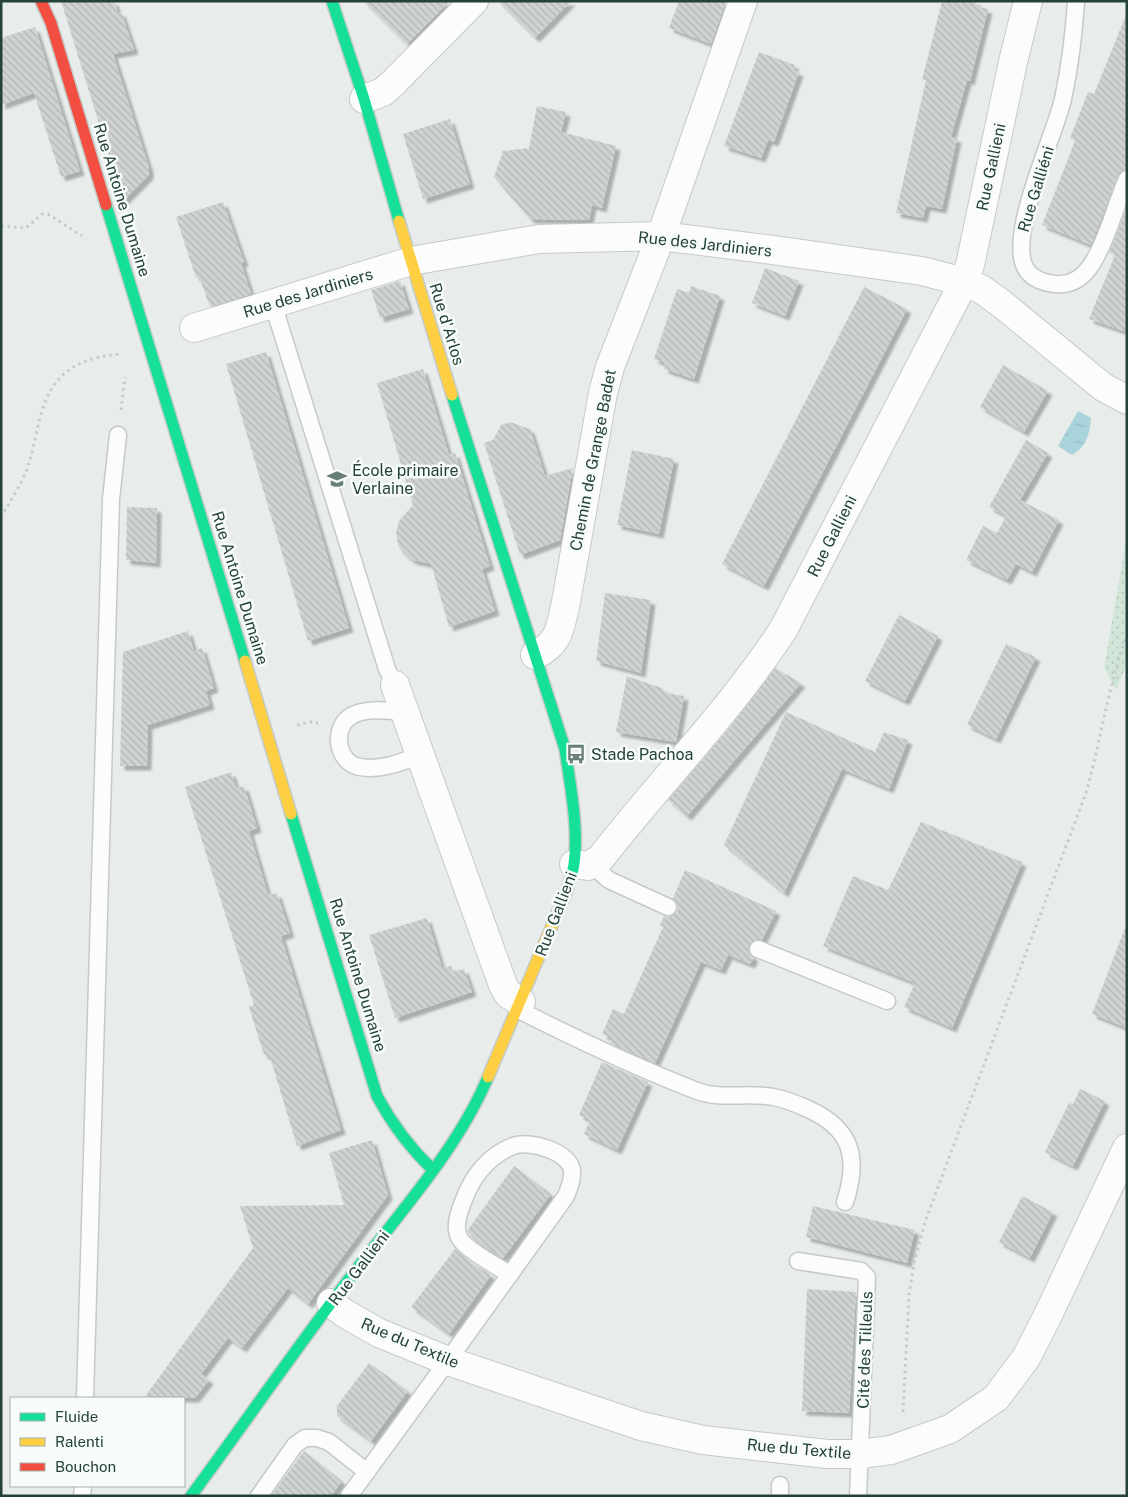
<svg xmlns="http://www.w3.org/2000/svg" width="1128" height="1497" font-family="'Public Sans',sans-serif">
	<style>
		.grass { fill: url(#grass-dots) }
		.water { fill: url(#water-ripples) }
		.building { fill: url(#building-back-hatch); filter: url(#shadow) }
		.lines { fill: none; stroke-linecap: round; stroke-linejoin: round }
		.lane-casing { stroke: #c5cac8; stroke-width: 19 }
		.street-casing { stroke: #c5cac8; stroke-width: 30 }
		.fast-casing { stroke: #c3cbc8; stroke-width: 14 }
		.slow-casing { stroke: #c3cbc8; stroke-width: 14 }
		.jam-casing { stroke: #c3cbc8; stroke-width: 14 }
		.path { stroke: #c3ccca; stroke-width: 3; stroke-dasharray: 2.5 4; stroke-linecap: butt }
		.lane { stroke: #fcfcfc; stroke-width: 16 }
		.street { stroke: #fcfcfc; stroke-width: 28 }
		.fast { stroke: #16e098; stroke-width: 11 }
		.slow { stroke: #ffcf43; stroke-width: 11 }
		.jam { stroke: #f24e42; stroke-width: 11 }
		.labels { text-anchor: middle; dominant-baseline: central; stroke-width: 5; stroke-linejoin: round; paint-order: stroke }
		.street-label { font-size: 16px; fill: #24423a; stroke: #f7fbf9 }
		.poi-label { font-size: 16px; fill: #24423a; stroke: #f7fbf9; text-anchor: start }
	</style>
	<defs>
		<pattern id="grass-dots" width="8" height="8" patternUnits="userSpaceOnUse" patternTransform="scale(1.25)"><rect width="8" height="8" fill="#d1e6d8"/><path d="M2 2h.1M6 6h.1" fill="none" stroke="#b3c6ba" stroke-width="1.8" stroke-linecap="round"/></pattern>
		<pattern id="water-ripples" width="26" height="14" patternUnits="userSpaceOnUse" patternTransform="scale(1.25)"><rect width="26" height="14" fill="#a9d4db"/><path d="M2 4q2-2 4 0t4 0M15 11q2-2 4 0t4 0" fill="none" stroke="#91b7bd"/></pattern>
		<pattern id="building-back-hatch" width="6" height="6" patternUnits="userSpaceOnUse" patternTransform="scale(1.25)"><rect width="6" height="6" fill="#cfd4d2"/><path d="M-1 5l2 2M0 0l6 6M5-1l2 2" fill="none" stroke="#b2b7b5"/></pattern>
		<filter id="shadow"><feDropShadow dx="4.5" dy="4.5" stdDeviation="1" flood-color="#0004"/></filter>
	</defs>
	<rect width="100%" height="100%" fill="#e8edeb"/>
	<!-- grass -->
	<path class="grass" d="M 1127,534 L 1127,664 L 1116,690 L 1104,668 Z"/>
	<!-- water -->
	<path class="water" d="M 1078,411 L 1091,418 C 1090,433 1086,447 1072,455 L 1058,446 Z"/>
	<!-- building -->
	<path class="building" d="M 61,1 L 114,1 L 118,13 L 121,12 L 134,50 L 113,54 L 149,168 L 149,175 L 123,201 Z
		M 363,1 L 450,1 L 407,44 Z
		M 498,1 L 571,1 L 535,38 Z
		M 679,1 L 726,1 L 711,44 L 669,28 Z
		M 942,1 L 976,1 L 975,6 L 988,9 L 970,81 L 967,80 L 951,137 L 957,138 L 942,209 L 926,206 L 923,218 L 896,213 L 926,80 L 922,80 Z
		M 1126,15 L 1127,169 L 1121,171 L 1118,175 L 1091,245 L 1042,225 L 1075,141 L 1070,138 L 1088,92 L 1094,94 Z
		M 35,27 L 80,171 L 61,177 L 34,93 L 1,105 L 1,38 Z
		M 759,52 L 795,65 L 793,70 L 799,72 L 774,142 L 768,140 L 761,158 L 724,146 Z
		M 537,106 L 566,112 L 561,132 L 616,146 L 602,208 L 592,205 L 589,220 L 530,219 L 494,177 L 503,151 L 529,148 Z
		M 450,119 L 470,184 L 423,199 L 403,134 Z
		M 223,202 L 244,262 L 241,263 L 251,294 L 210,307 L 199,276 L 196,278 L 176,217 Z
		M 1127,207 L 1127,332 L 1089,319 L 1115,255 L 1109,253 Z
		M 765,268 L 799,281 L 785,316 L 752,303 Z
		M 400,281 L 409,309 L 380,318 L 371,290 Z
		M 691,286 L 720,296 L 694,379 L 664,369 L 665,363 L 654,359 L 677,289 L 689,293 Z
		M 864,287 L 907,309 L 764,586 L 722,564 Z
		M 266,352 L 349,628 L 308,641 L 226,364 Z
		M 1003,365 L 1048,391 L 1024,432 L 980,407 Z
		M 423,369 L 449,455 L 455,453 L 490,566 L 482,569 L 495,611 L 449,627 L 431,564 L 412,560 L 403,553 L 398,545 L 396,533 L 399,521 L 413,505 L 377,383 Z
		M 510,422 L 530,429 L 545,476 L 573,468 L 560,540 L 520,555 L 484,443 L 493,440 L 501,425 Z
		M 1026,440 L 1048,453 L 1020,500 L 1059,520 L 1032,572 L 1016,564 L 1007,580 L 966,560 L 983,526 L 997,533 L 1006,516 L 989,507 Z
		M 632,450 L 674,459 L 659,534 L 617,525 Z
		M 127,507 L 157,508 L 156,563 L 126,560 Z
		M 605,593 L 651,600 L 641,673 L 596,661 Z
		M 899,615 L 938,636 L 905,701 L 865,681 Z
		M 188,631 L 194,651 L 202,648 L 214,688 L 206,691 L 210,705 L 148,725 L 147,766 L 120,766 L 123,652 Z
		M 1006,644 L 1036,657 L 996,739 L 967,725 Z
		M 775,668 L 801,683 L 687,816 L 668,800 L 729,728 Z
		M 627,676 L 662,688 L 666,693 L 684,696 L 676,742 L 616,732 Z
		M 786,712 L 875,752 L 884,732 L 908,740 L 889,789 L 842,769 L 784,893 L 724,845 Z
		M 231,772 L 236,788 L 244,786 L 257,828 L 249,831 L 268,895 L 277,893 L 290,933 L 281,936 L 341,1130 L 297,1146 L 269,1054 L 264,1055 L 249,1007 L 254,1005 L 185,787 Z
		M 921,822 L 1022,862 L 952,1028 L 904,1007 L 915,983 L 823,946 L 853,876 L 888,890 Z
		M 685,870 L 776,911 L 762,940 L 756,939 L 749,945 L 748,951 L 754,958 L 750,964 L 728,955 L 721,970 L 701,962 L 655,1063 L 610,1043 L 612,1038 L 602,1034 L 613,1009 L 624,1014 L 663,927 L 660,925 L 664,916 L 669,917 L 677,912 L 678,906 L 673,898 Z
		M 427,918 L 442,968 L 451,966 L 453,972 L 464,969 L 472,992 L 395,1018 L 369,935 Z
		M 1125,928 L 1127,929 L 1127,1028 L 1092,1014 Z
		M 602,1062 L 648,1082 L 617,1150 L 584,1134 L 590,1120 L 579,1115 Z
		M 1080,1089 L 1105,1101 L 1073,1166 L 1045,1152 L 1069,1103 L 1073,1104 Z
		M 372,1140 L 388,1195 L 308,1304 L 288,1288 L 242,1348 L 228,1338 L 201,1374 L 209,1380 L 195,1398 L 144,1398 L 253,1248 L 240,1206 L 344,1205 L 329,1153 Z
		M 514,1166 L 551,1194 L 503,1258 L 476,1241 L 467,1231 Z
		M 1022,1196 L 1053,1212 L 1030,1258 L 999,1242 Z
		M 813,1206 L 915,1230 L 907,1263 L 806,1237 Z
		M 455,1249 L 470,1262 L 491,1275 L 449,1334 L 411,1307 Z
		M 807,1289 L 856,1292 L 849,1413 L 802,1411 Z
		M 369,1363 L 408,1391 L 371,1441 L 337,1416 L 337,1406 Z
		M 304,1451 L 342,1481 L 331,1496 L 271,1496 Z"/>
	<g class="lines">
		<defs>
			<path id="lane" d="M 1076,1 C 1074,34 1070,66 1063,99 C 1055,136 1003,242 1028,272 C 1035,280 1045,283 1055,284 C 1089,288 1101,247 1111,222 C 1116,208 1121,193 1127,179
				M 273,304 L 387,669 L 395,685
				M 405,712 C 388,711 367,707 351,716 C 331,729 337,763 360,767 C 381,771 402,762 420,755
				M 594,864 L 601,873 L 609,880 L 668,907
				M 758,949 L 887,1001
				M 517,1009 C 576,1039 636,1067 697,1091 C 721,1100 748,1092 773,1097 C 785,1099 797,1104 808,1109 C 853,1129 859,1159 845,1202
				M 798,1261 L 861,1271 L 867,1277 L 858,1496
				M 85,1398 L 111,499 L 118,435
				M 82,1496 L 83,1486
				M 259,1496 L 295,1445 L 305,1438 L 317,1438 L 329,1442 L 367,1472
				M 349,1496 C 422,1397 494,1297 566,1196 C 569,1188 573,1180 572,1170 C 568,1151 530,1140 513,1146 C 488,1156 472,1177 463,1202 C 459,1212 453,1228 460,1239 C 469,1252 496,1265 510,1275
				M 780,1496 L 780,1485"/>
			<path id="street" d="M 364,99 L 383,92 L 392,84 L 474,1
				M 194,328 L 411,261 L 539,239 L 661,236 L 773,250 L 922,271 L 964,282 L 981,289 L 1002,304 L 1103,387 L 1127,400
				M 535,655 C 560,643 560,628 566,602 L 603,393 L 610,367 L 661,236 L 743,1
				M 395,685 L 503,985 L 508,994 L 521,1002
				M 574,864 L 588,866 L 600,859 C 660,782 729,712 783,630 L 964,282 L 970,265 L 1013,62 L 1028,1
				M 331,1303 L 344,1313 L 379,1333 L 448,1361 L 641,1426 L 703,1440 L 827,1454 L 860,1454 L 891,1450 L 950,1429 L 996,1398 L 1026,1358 L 1047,1317 L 1127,1148"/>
			<path id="fast" d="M 332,1 L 364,99 L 399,221
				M 106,205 L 245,661
				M 452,395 L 565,749 C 570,784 579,829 574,864 C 573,873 569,881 567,890
				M 291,814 L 377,1096 C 392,1124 410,1148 433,1170
				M 191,1496 C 244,1424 295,1350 349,1279 C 397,1216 458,1149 488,1077"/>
			<path id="slow" d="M 399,221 L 452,395
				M 245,661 L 291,814
				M 488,1077 L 567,890"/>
			<path id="jam" d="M 41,1 L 51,23 L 106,205"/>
		</defs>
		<!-- lane casing -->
		<use href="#lane" class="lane-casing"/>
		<!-- street casing -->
		<use href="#street" class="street-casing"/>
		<!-- fast casing -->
		<use href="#fast" class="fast-casing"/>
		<!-- slow casing -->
		<use href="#slow" class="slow-casing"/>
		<!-- jam casing -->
		<use href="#jam" class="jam-casing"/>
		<!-- path -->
		<path class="path" d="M 1,226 L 26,228 L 42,214 L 48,214 L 82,236
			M 121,410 L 125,377
			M 1,517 C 10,501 22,484 28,466 C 34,449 36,431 41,414 C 53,372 78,358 120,354
			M 297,725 L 310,722 L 318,723
			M 903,1412 L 909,1295 L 914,1263 L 926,1219 L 1086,793 C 1101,740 1108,686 1127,635"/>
		<!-- lane -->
		<use href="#lane" class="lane"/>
		<!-- street -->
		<use href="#street" class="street"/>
		<!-- fast -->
		<use href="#fast" class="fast"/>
		<!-- slow -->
		<use href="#slow" class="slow"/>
		<!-- jam -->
		<use href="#jam" class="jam"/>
	</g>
	<!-- icons -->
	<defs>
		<symbol id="school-bare" viewBox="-9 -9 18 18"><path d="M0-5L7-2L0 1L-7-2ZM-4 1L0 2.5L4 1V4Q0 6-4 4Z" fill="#697e78" stroke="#f7fbf9" stroke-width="2.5" paint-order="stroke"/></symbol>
		<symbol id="bus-bare" viewBox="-9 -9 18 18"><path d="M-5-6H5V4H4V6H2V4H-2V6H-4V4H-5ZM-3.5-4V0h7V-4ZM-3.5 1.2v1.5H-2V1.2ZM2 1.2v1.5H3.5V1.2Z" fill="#697e78" stroke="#f7fbf9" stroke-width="2.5" paint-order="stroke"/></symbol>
	</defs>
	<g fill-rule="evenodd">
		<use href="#school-bare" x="323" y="465" width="28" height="28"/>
		<use href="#bus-bare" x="562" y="740" width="28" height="28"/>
	</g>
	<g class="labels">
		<!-- street labels -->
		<g class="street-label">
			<text transform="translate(991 167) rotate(-78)">Rue Gallieni</text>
			<text transform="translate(1036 189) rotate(-73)">Rue Galliéni</text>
			<text transform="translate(122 200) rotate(73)">Rue Antoine Dumaine</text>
			<text transform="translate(705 244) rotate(6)">Rue des Jardiniers</text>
			<text transform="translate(308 293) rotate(-17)">Rue des Jardiniers</text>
			<text transform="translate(447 324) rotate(73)">Rue d'Arlos</text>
			<text transform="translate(593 460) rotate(-79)">Chemin de Grange Badet</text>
			<text transform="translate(832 536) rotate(-63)">Rue Gallieni</text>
			<text transform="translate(240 588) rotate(73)">Rue Antoine Dumaine</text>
			<text transform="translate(556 914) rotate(-69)">Rue Gallieni</text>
			<text transform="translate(358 975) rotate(73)">Rue Antoine Dumaine</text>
			<text transform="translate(359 1268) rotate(-53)">Rue Gallieni</text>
			<text transform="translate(410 1343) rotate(23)">Rue du Textile</text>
			<text transform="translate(865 1350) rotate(-88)">Cité des Tilleuls</text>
			<text transform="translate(799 1449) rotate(5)">Rue du Textile</text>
		</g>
		<!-- poi labels -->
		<g class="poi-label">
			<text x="352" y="470">École primaire<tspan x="352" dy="18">Verlaine</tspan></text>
			<text x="591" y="754">Stade Pachoa</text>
		</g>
	</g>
	<!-- border -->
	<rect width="1128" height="1497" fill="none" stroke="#24423a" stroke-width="5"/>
	<!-- legend -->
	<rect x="10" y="1397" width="175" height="90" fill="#f7fbf9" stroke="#a3b1ad"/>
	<rect x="20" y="1413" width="25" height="8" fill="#16e098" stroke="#a3b1ad"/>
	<text x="55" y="1422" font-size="15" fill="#24423a">Fluide</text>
	<rect x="20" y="1438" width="25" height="8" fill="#ffcf43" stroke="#a3b1ad"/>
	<text x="55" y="1447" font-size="15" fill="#24423a">Ralenti</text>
	<rect x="20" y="1463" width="25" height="8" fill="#f24e42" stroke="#a3b1ad"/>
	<text x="55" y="1472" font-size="15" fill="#24423a">Bouchon</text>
</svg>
